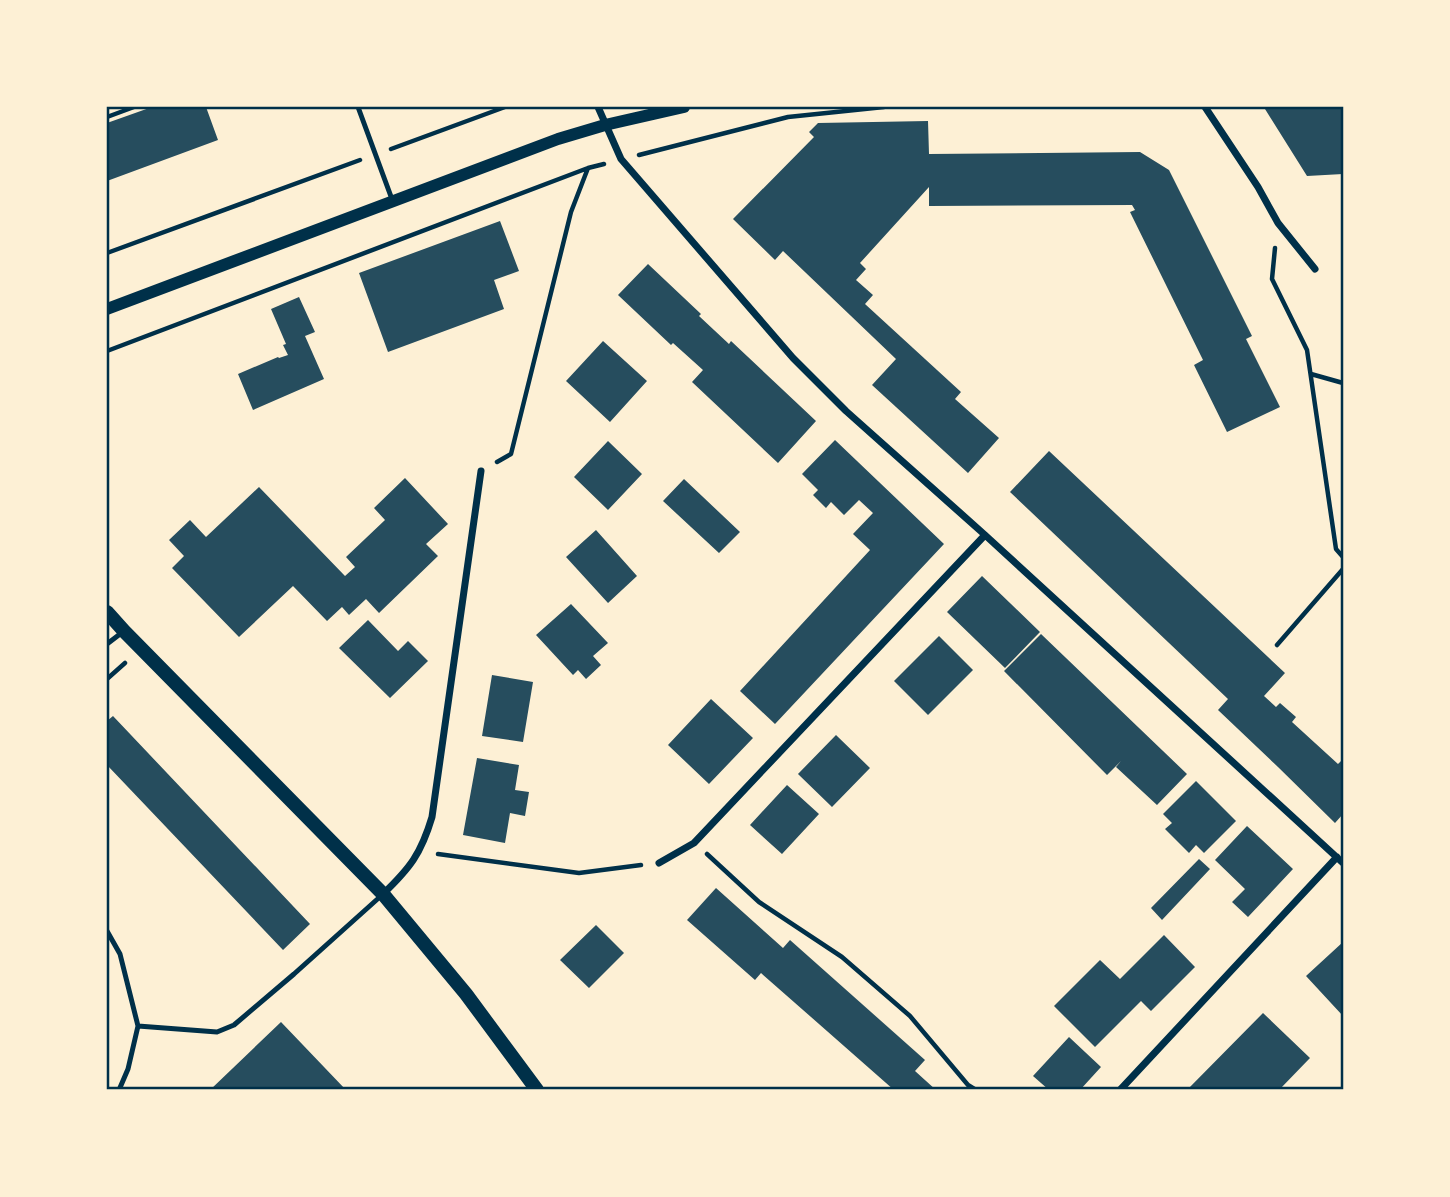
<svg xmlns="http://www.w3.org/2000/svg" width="1450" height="1197" font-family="Karla,sans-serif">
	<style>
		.building { fill: #264d5e }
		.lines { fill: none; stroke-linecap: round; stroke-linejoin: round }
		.path { stroke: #003049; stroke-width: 4.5 }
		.service { stroke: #003049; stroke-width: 5 }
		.minor { stroke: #003049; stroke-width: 7 }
		.tertiary { stroke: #003049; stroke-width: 12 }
		.secondary { stroke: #003049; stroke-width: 14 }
		.neatline { fill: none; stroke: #003049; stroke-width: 2.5 }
	</style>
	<rect width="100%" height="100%" fill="#fdf0d5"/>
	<!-- building -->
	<path class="building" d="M 152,107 L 206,107 L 218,140 L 107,181 L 107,123 Z
		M 1287,107 L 1343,107 L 1343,174 L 1307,176 L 1265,109 Z
		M 928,121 L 929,154 L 1140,152 L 1169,170 L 1252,336 L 1246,339 L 1280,407 L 1227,432 L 1194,365 L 1203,360 L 1130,212 L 1135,210 L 1132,205 L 929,206 L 929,187 L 860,263 L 866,269 L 856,280 L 873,295 L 865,304 L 961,392 L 955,399 L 999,438 L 968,473 L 872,385 L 896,359 L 783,251 L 775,260 L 733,219 L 814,137 L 809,132 L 818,123 Z
		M 500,221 L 519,271 L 494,280 L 504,309 L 388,352 L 359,273 Z
		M 648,264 L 701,314 L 699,316 L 729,344 L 731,341 L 816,421 L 778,463 L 692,382 L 703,370 L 673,343 L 671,345 L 618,295 Z
		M 299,297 L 315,332 L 305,336 L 324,379 L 253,410 L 238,374 L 278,357 L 279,358 L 288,355 L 283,345 L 286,344 L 271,309 Z
		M 603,341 L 647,381 L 610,422 L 566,381 Z
		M 835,440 L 944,544 L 775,724 L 740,691 L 870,550 L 853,534 L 873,513 L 859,500 L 844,515 L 831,502 L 826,508 L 813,495 L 818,490 L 802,474 Z
		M 608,441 L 642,474 L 608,510 L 574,477 Z
		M 1049,451 L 1285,673 L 1264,696 L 1276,707 L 1280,703 L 1296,717 L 1292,722 L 1338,764 L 1343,759 L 1343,814 L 1335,823 L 1278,767 L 1218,710 L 1228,699 L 1010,492 Z
		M 405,478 L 448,524 L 426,544 L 438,556 L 379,613 L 366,599 L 349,615 L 342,607 L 327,621 L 293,586 L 239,637 L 172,568 L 184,556 L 169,540 L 190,520 L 206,537 L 259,487 L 345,576 L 355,567 L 346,557 L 385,520 L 374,508 Z
		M 684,479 L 740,532 L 719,553 L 663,501 Z
		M 596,530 L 637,576 L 608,603 L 566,557 Z
		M 982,576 L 1040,632 L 1005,668 L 947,612 Z
		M 571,604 L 608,643 L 593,656 L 601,665 L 586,679 L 578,670 L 573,675 L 536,635 Z
		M 368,620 L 398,651 L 408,641 L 428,661 L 390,698 L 339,648 Z
		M 1041,634 L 1187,774 L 1157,805 L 1116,767 L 1121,761 L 1107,775 L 1004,671 Z
		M 939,636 L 973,670 L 928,715 L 894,681 Z
		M 492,675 L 533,682 L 523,742 L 482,736 Z
		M 711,699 L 753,738 L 709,784 L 668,745 Z
		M 113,716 L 310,924 L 283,950 L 107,765 L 107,721 Z
		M 836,735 L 870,768 L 832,807 L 798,774 Z
		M 477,758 L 519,765 L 515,790 L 529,792 L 525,816 L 510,813 L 505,843 L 463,835 Z
		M 1196,781 L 1236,821 L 1204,853 L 1196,845 L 1189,853 L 1165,829 L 1172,823 L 1163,814 Z
		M 787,785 L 819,814 L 782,854 L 750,825 Z
		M 1247,826 L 1293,869 L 1248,917 L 1232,902 L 1245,889 L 1215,860 Z
		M 1199,859 L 1210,869 L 1162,920 L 1151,908 Z
		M 716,888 L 783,948 L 790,940 L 925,1060 L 915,1071 L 936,1090 L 894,1090 L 761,973 L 755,980 L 687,920 Z
		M 596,925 L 624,953 L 589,988 L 560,960 Z
		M 1164,935 L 1195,967 L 1151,1011 L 1141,1001 L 1095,1047 L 1054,1006 L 1100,960 L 1120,979 Z
		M 1343,942 L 1343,1016 L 1306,976 Z
		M 1263,1013 L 1310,1058 L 1279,1090 L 1187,1090 Z
		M 281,1022 L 346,1090 L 210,1090 Z
		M 1069,1037 L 1101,1067 L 1080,1090 L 1049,1090 L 1033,1076 Z"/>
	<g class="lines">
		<!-- path -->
		<path class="path" d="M 107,117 L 134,107
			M 391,149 L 505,107
			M 639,155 L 788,117 L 884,107
			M 1275,248 L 1272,279 L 1307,350 L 1336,549 L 1343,557
			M 107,253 L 360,160
			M 107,351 L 588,168 L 604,164
			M 1311,374 L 1343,383
			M 497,462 L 511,454 L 571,212 L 588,168
			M 1277,645 L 1343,569
			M 107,679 L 125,663
			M 438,854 L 579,873 L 641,865
			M 707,854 L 759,902 L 842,957 L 910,1016 L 968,1085 L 976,1090"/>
		<!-- service -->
		<path class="service" d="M 358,107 L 393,202
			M 107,644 L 124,631
			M 107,931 L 120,954 L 138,1026 L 128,1069 L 119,1090
			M 138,1026 L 217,1032 L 234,1025 L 294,974 L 382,895"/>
		<!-- minor -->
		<path class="minor" d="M 598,107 L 621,159 L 793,358 L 846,411 L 985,535 L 1343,863
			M 1205,107 L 1258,187 L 1278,223 L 1315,269
			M 659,863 L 694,843 L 985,535
			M 383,894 C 410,868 421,854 432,817 L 481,471
			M 1120,1090 L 1337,857"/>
		<!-- tertiary -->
		<path class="tertiary" d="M 107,309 L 558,139 L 605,125 L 684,107"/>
		<!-- secondary -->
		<path class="secondary" d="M 107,612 L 124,631 L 383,894 L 466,994 L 537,1090"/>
	</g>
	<!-- border -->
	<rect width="1450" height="1197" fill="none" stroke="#fdf0d5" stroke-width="217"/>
	<rect x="108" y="108" width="1234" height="980" class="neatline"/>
</svg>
